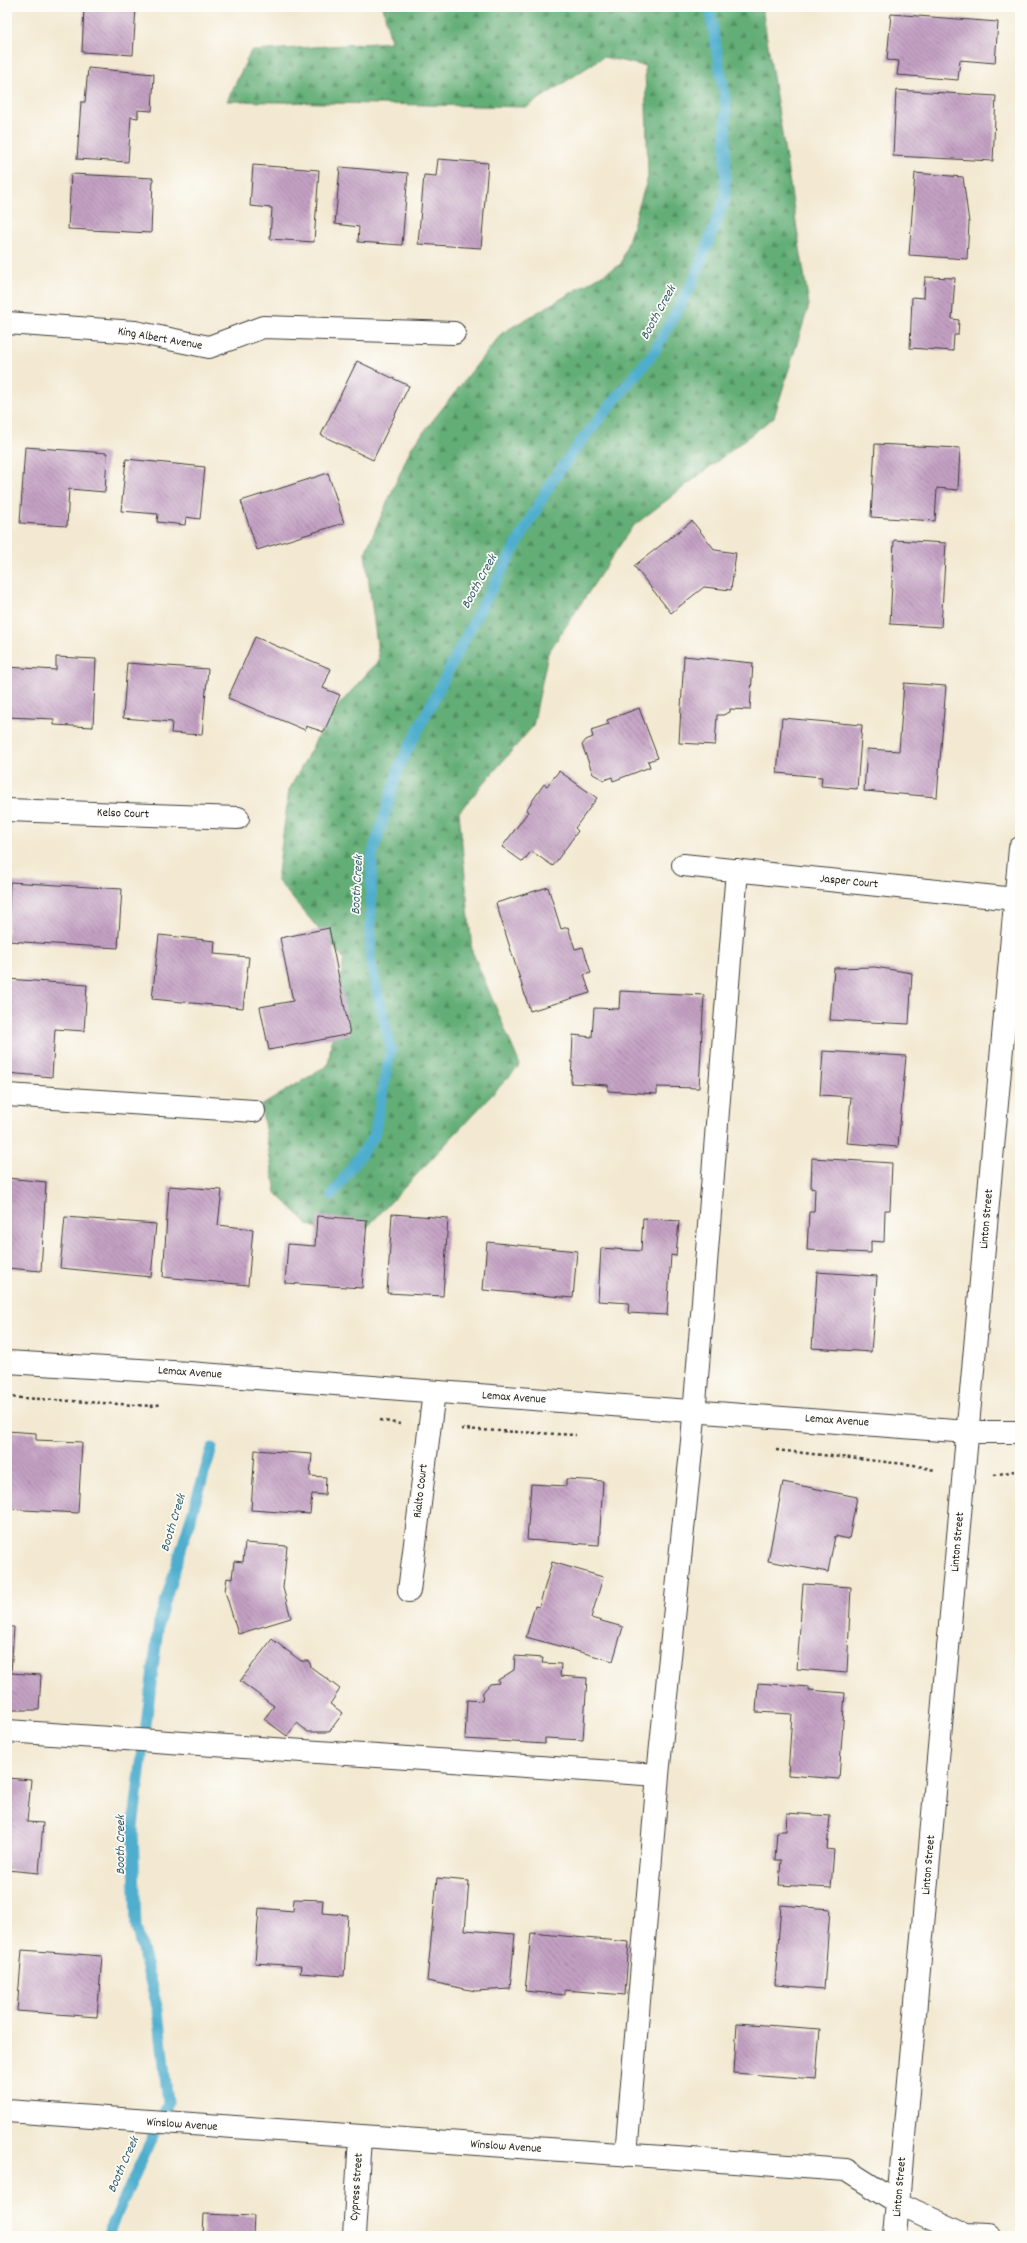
<svg xmlns="http://www.w3.org/2000/svg" width="1027" height="2243" font-family="Dekko,sans-serif">
	<style>
		.forest { fill: url(#forest-firs); stroke: #40654a }
		.lines { fill: none; stroke-linecap: round; stroke-linejoin: round }
		.stream { stroke: #4faece; stroke-width: 11 }
		.building { fill: url(#building-back-hatch) }
		.minor-casing { stroke: #3c3b37; stroke-width: 24 }
		.path { stroke: #3c3b37; stroke-width: 2.5; stroke-dasharray: 3 3; stroke-linecap: butt }
		.minor { stroke: #fff; stroke-width: 22 }
		.labels { text-anchor: middle; dominant-baseline: central; stroke-width: 3.5; stroke-linejoin: round; paint-order: stroke }
		.street-label { font-size: 12px; fill: #1c1c1c; stroke: #fdfcf7 }
		.water-label { font-size: 13px; font-style: italic; fill: #335e6c; stroke: #fdfcf7 }
	</style>
	<defs>
		<pattern id="forest-firs" width="22" height="20" patternUnits="userSpaceOnUse"><rect width="22" height="20" fill="#63ae77"/><path d="M5 1l3.5 6h-7zM16 11l3.5 6h-7z" fill="#518d61"/></pattern>
		<pattern id="building-back-hatch" width="6" height="6" patternUnits="userSpaceOnUse"><rect width="6" height="6" fill="#c3a0c3"/><path d="M-1 5l2 2M0 0l6 6M5-1l2 2" fill="none" stroke="#9e829e"/></pattern>
	</defs>
	<rect width="100%" height="100%" fill="#fdfcf7"/>
	<filter id="ink" filterUnits="userSpaceOnUse"><feTurbulence type="fractalNoise" baseFrequency=".025" numOctaves="2"/><feDisplacementMap in="SourceGraphic" scale="8" xChannelSelector="R" yChannelSelector="G"/><feConvolveMatrix kernelMatrix="1 2 1 2 8 2 1 2 1" color-interpolation-filters="sRGB"/></filter>
	<filter id="wash" filterUnits="userSpaceOnUse"><feTurbulence type="fractalNoise" baseFrequency=".012" numOctaves="4" result="noise"/><feDisplacementMap in="SourceGraphic" scale="16" xChannelSelector="R" yChannelSelector="G"/><feGaussianBlur stdDeviation="0.9" result="paint"/><feColorMatrix in="noise" values="0 0 0 0 0 0 0 0 0 0 0 0 0 0 0 0 0 1.4 0 .05"/><feComposite in="paint" operator="in"/></filter>
	<g filter="url(#wash)">
		<rect width="100%" height="100%" fill="#f3e9d2"/>
		<!-- forest -->
		<path class="forest" d="M 383,7 L 762,7 L 809,305 L 774,417 L 632,527 L 548,653 L 533,726 L 459,812 L 472,951 L 520,1065 L 354,1241 L 309,1225 L 276,1193 L 261,1106 L 328,1065 L 344,959 L 277,880 L 289,790 L 329,716 L 379,660 L 365,553 L 411,448 L 502,333 L 621,264 L 648,177 L 645,66 L 603,57 L 527,107 L 227,101 L 251,51 L 391,42 Z"/>
		<g class="lines">
			<!-- stream -->
			<path class="stream" d="M 332,1195 L 374,1136 L 391,1049 L 370,960 L 372,856 L 400,765 L 476,617 L 552,481 L 582,440 L 654,352 L 692,284 L 725,199 L 726,105 L 711,17 L 711,7
				M 107,2236 L 168,2103 L 158,2010 L 136,1927 L 133,1827 L 159,1622 L 212,1448"/>
		</g>
		<g id="blocks">
			<!-- building -->
			<path class="building" d="M 84,7 L 136,7 L 133,55 L 82,52 Z
				M 891,14 L 998,22 L 995,63 L 960,60 L 958,80 L 897,75 L 899,61 L 887,60 Z
				M 88,68 L 154,74 L 152,111 L 138,110 L 138,118 L 131,117 L 128,162 L 77,159 L 81,102 L 85,102 Z
				M 896,90 L 996,96 L 993,161 L 893,156 Z
				M 438,159 L 488,163 L 481,248 L 418,244 L 424,175 L 436,176 Z
				M 253,165 L 319,170 L 314,242 L 270,239 L 272,208 L 250,206 Z
				M 340,167 L 408,173 L 402,245 L 358,242 L 359,227 L 335,224 Z
				M 915,173 L 963,177 L 969,223 L 967,259 L 909,255 Z
				M 71,174 L 153,178 L 151,233 L 68,229 Z
				M 925,277 L 955,278 L 952,319 L 959,320 L 958,335 L 954,335 L 953,351 L 910,348 L 912,297 L 924,298 Z
				M 357,361 L 409,386 L 373,460 L 321,435 Z
				M 875,444 L 960,448 L 958,490 L 937,488 L 935,521 L 871,517 Z
				M 25,447 L 107,453 L 105,492 L 69,489 L 67,526 L 20,523 Z
				M 126,459 L 205,467 L 200,519 L 186,517 L 185,525 L 157,522 L 158,514 L 121,511 Z
				M 328,473 L 344,523 L 257,550 L 241,501 Z
				M 692,521 L 715,550 L 736,553 L 731,590 L 704,587 L 671,613 L 634,566 Z
				M 894,540 L 946,543 L 941,627 L 890,624 Z
				M 255,637 L 331,669 L 323,688 L 340,695 L 324,732 L 306,726 L 305,730 L 228,698 Z
				M 684,656 L 753,663 L 750,710 L 730,709 L 730,712 L 723,715 L 717,715 L 715,745 L 679,743 Z
				M 56,657 L 96,659 L 93,727 L 54,725 L 54,719 L 7,717 L 7,667 L 56,670 Z
				M 127,663 L 208,669 L 202,735 L 171,733 L 172,722 L 123,718 Z
				M 904,683 L 946,686 L 937,797 L 864,791 L 867,749 L 899,751 Z
				M 639,708 L 658,758 L 648,761 L 650,767 L 613,781 L 612,777 L 604,780 L 593,774 L 582,745 L 586,740 L 593,737 L 591,730 L 609,724 L 607,720 Z
				M 782,718 L 862,725 L 857,789 L 821,786 L 822,777 L 777,773 Z
				M 559,771 L 597,798 L 575,828 L 578,831 L 553,866 L 531,851 L 523,862 L 502,847 L 528,812 L 526,810 L 544,784 L 547,786 Z
				M 10,882 L 122,889 L 118,948 L 7,941 Z
				M 548,887 L 561,929 L 568,927 L 575,949 L 583,947 L 591,973 L 584,975 L 590,993 L 530,1011 L 496,903 Z
				M 329,928 L 350,1034 L 269,1050 L 260,1007 L 293,1001 L 280,938 Z
				M 159,935 L 215,941 L 214,954 L 249,957 L 243,1008 L 152,999 Z
				M 875,967 L 912,973 L 909,1024 L 830,1020 L 834,968 Z
				M 8,979 L 87,985 L 84,1031 L 55,1029 L 52,1077 L 7,1073 Z
				M 620,991 L 704,995 L 699,1088 L 657,1087 L 657,1094 L 608,1091 L 608,1085 L 571,1083 L 573,1035 L 592,1037 L 594,1008 L 619,1009 Z
				M 823,1051 L 906,1056 L 898,1147 L 847,1143 L 851,1097 L 820,1095 Z
				M 812,1158 L 892,1163 L 890,1210 L 885,1210 L 884,1242 L 871,1241 L 871,1253 L 807,1250 L 809,1212 L 814,1212 L 815,1188 L 811,1189 Z
				M 7,1178 L 46,1182 L 41,1271 L 7,1268 Z
				M 169,1186 L 222,1190 L 218,1225 L 253,1229 L 248,1285 L 163,1277 Z
				M 392,1214 L 448,1218 L 443,1296 L 387,1293 Z
				M 317,1216 L 367,1220 L 362,1288 L 285,1283 L 288,1244 L 315,1246 Z
				M 65,1217 L 156,1224 L 151,1277 L 60,1268 Z
				M 643,1218 L 679,1221 L 676,1256 L 671,1255 L 667,1315 L 628,1313 L 629,1303 L 598,1301 L 601,1248 L 641,1251 Z
				M 487,1242 L 577,1251 L 573,1298 L 483,1290 Z
				M 817,1272 L 877,1276 L 871,1352 L 812,1348 Z
				M 7,1431 L 36,1433 L 36,1440 L 82,1442 L 78,1513 L 7,1509 Z
				M 255,1450 L 312,1454 L 310,1476 L 326,1477 L 325,1495 L 312,1494 L 310,1514 L 251,1510 Z
				M 566,1479 L 603,1481 L 599,1545 L 527,1540 L 531,1484 L 566,1486 Z
				M 783,1482 L 857,1497 L 849,1539 L 835,1536 L 828,1572 L 768,1561 Z
				M 245,1543 L 287,1546 L 283,1588 L 291,1618 L 238,1634 L 225,1591 L 227,1578 L 232,1579 L 234,1561 L 243,1562 Z
				M 552,1562 L 603,1577 L 591,1618 L 623,1627 L 613,1661 L 526,1637 L 535,1606 L 539,1607 Z
				M 803,1584 L 851,1587 L 847,1673 L 797,1669 Z
				M 7,1627 L 14,1627 L 11,1673 L 41,1675 L 39,1710 L 7,1710 Z
				M 272,1639 L 301,1661 L 309,1661 L 311,1667 L 340,1689 L 330,1704 L 343,1713 L 329,1732 L 308,1732 L 297,1723 L 287,1736 L 264,1719 L 274,1706 L 240,1681 Z
				M 515,1656 L 543,1658 L 542,1663 L 561,1664 L 560,1676 L 587,1678 L 583,1740 L 545,1738 L 545,1744 L 465,1739 L 467,1700 L 482,1701 L 483,1692 L 490,1684 L 499,1683 L 498,1680 L 514,1670 Z
				M 758,1683 L 809,1687 L 809,1690 L 845,1693 L 839,1779 L 788,1775 L 792,1714 L 756,1712 Z
				M 7,1778 L 31,1780 L 27,1822 L 43,1823 L 39,1873 L 7,1870 Z
				M 787,1813 L 830,1816 L 827,1849 L 834,1850 L 831,1888 L 779,1885 L 781,1860 L 775,1860 L 777,1831 L 786,1831 Z
				M 437,1878 L 469,1881 L 465,1930 L 515,1934 L 510,1989 L 475,1991 L 427,1981 Z
				M 294,1899 L 323,1900 L 322,1913 L 348,1915 L 344,1976 L 300,1973 L 301,1966 L 255,1963 L 259,1908 L 293,1911 Z
				M 781,1905 L 830,1909 L 824,1989 L 775,1985 Z
				M 531,1933 L 629,1942 L 625,1995 L 565,1990 L 565,1995 L 525,1991 Z
				M 22,1950 L 102,1956 L 97,2017 L 17,2011 Z
				M 737,2023 L 820,2029 L 816,2079 L 734,2073 Z
				M 204,2214 L 254,2216 L 253,2236 L 203,2236 Z"/>
		</g>
	</g>
	<g filter="url(#ink)">
		<use href="#blocks" fill-opacity="0" stroke="#3c3b37" stroke-width="1"/>
		<g class="lines">
			<defs>
				<path id="minor" d="M 7,323 L 135,332 L 209,347 L 263,327 L 454,333
					M 7,810 L 238,818
					M 683,865 L 1015,899
					M 7,1095 L 254,1111
					M 7,1362 L 189,1373 L 968,1432 L 1020,1432
					M 409,1591 L 434,1392
					M 7,1731 L 658,1775
					M 7,2111 L 846,2170 L 898,2203 L 966,2235 L 988,2236
					M 626,2155 L 658,1775 L 692,1441 L 737,870
					M 354,2236 L 360,2137
					M 895,2236 L 1020,848"/>
			</defs>
			<!-- minor casing -->
			<use href="#minor" class="minor-casing"/>
			<!-- path -->
			<path class="path" d="M 7,1397 L 151,1406 L 162,1404
				M 380,1420 L 400,1424
				M 461,1429 L 576,1435
				M 776,1450 L 914,1465 L 934,1470
				M 994,1475 L 1020,1470"/>
			<!-- minor -->
			<use href="#minor" class="minor"/>
		</g>
	</g>
	<g class="labels">
		<!-- street labels -->
		<g class="street-label">
			<text transform="translate(160 339) rotate(10)">King Albert Avenue</text>
			<text transform="translate(123 814) rotate(2)">Kelso Court</text>
			<text transform="translate(849 882) rotate(6)">Jasper Court</text>
			<text transform="translate(987 1219) rotate(-85)">Linton Street</text>
			<text transform="translate(190 1373) rotate(4)">Lemax Avenue</text>
			<text transform="translate(514 1398) rotate(4)">Lemax Avenue</text>
			<text transform="translate(837 1421) rotate(4)">Lemax Avenue</text>
			<text transform="translate(421 1491) rotate(-83)">Rialto Court</text>
			<text transform="translate(958 1542) rotate(-85)">Linton Street</text>
			<text transform="translate(929 1865) rotate(-85)">Linton Street</text>
			<text transform="translate(182 2125) rotate(4)">Winslow Avenue</text>
			<text transform="translate(506 2147) rotate(4)">Winslow Avenue</text>
			<text transform="translate(357 2187) rotate(-86)">Cypress Street</text>
			<text transform="translate(900 2187) rotate(-85)">Linton Street</text>
		</g>
		<!-- water labels -->
		<g class="water-label">
			<text transform="translate(659 313) rotate(-61)">Booth Creek</text>
			<text transform="translate(480 582) rotate(-61)">Booth Creek</text>
			<text transform="translate(358 885) rotate(-87)">Booth Creek</text>
			<text transform="translate(174 1523) rotate(-73)">Booth Creek</text>
			<text transform="translate(121 1845) rotate(-90)">Booth Creek</text>
			<text transform="translate(124 2165) rotate(-66)">Booth Creek</text>
		</g>
	</g>
	<!-- margin -->
	<rect width="1027" height="2243" fill="none" stroke="#fdfcf7" stroke-width="24"/>
</svg>
